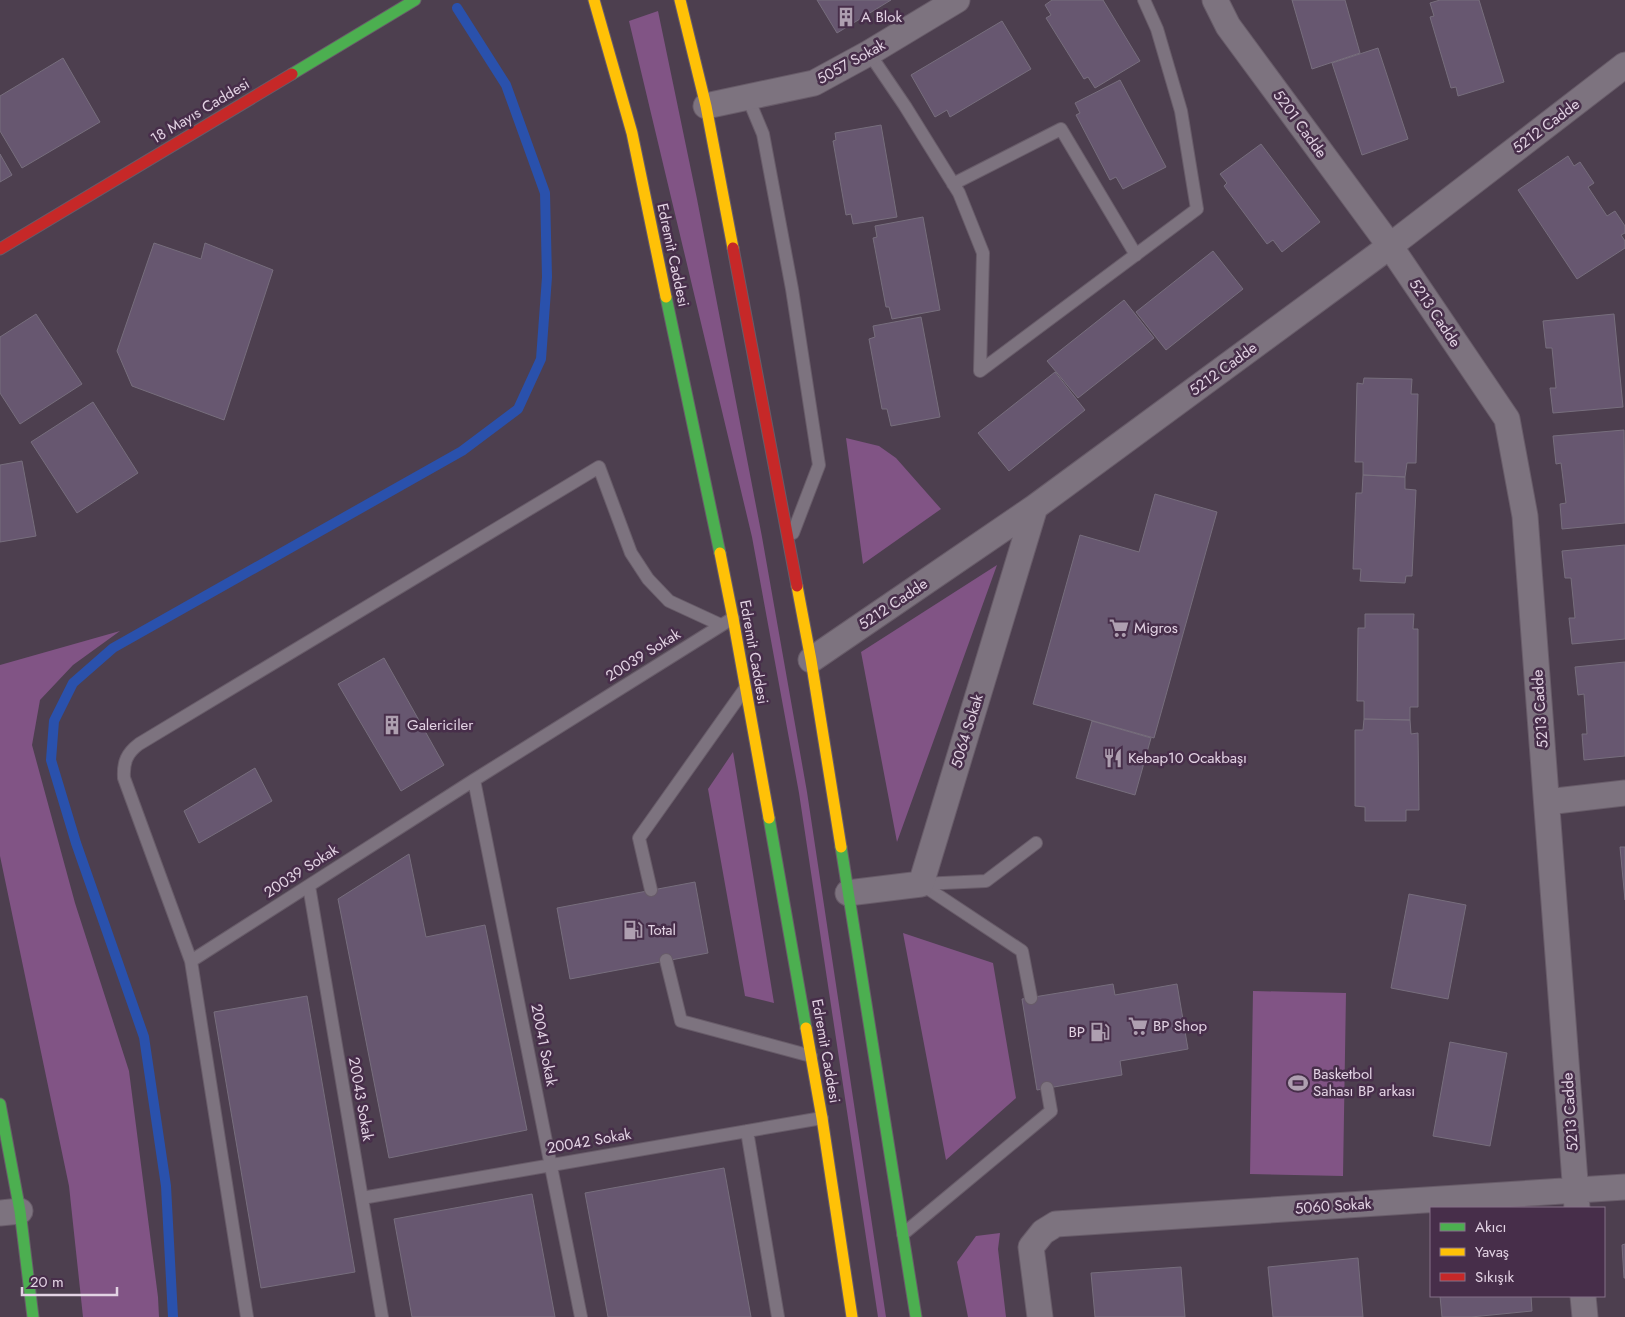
<svg xmlns="http://www.w3.org/2000/svg" width="1625" height="1317" font-family="Jost,sans-serif">
	<style>
		.green { fill: #815485 }
		.lines { fill: none; stroke-linecap: round; stroke-linejoin: round }
		.stream { stroke: #2a51ac; stroke-width: 10 }
		.building { fill: #675770; stroke: #776e7d }
		.lane-casing { stroke: #685c69; stroke-width: 14 }
		.street-casing { stroke: #685c69; stroke-width: 27 }
		.fast-casing { stroke: #685c69; stroke-width: 13 }
		.slow-casing { stroke: #685c69; stroke-width: 13 }
		.jam-casing { stroke: #685c69; stroke-width: 13 }
		.lane { stroke: #7d737f; stroke-width: 12 }
		.street { stroke: #7d737f; stroke-width: 25 }
		.fast { stroke: #4caf50; stroke-width: 11 }
		.slow { stroke: #ffc107; stroke-width: 11 }
		.jam { stroke: #c62828; stroke-width: 11 }
		.labels { text-anchor: middle; dominant-baseline: central; stroke-width: 5; stroke-linejoin: round; paint-order: stroke }
		.poi-label { font-size: 15px; fill: #e3d3e4; stroke: #472e4a; text-anchor: start }
		.street-label { font-size: 15px; fill: #e3d3e4; stroke: #472e4a }
	</style>
	<rect width="100%" height="100%" fill="#4d3f4f"/>
	<!-- green -->
	<path class="green" d="M 658,11 L 697,199 L 762,537 L 807,792 L 886,1317 L 878,1317 L 799,793 L 752,537 L 629,21 Z
		M 846,438 L 879,446 L 896,458 L 941,509 L 863,564 Z
		M 997,565 L 897,842 L 861,652 Z
		M 120,631 L 73,665 L 40,700 L 32,745 L 75,903 L 129,1071 L 158,1297 L 159,1317 L 83,1317 L 69,1186 L 0,856 L 0,665 Z
		M 733,752 L 774,1003 L 745,996 L 708,789 Z
		M 903,933 L 993,963 L 1016,1098 L 946,1160 Z
		M 1253,991 L 1346,993 L 1343,1176 L 1250,1174 Z
		M 1000,1233 L 998,1249 L 1006,1317 L 968,1317 L 957,1262 L 976,1236 Z"/>
	<g class="lines">
		<!-- stream -->
		<path class="stream" d="M 173,1317 L 166,1186 L 144,1037 L 76,843 L 51,760 L 54,721 L 73,683 L 113,648 L 462,451 L 518,409 L 541,359 L 547,277 L 545,193 L 506,85 L 457,8"/>
	</g>
	<!-- building -->
	<path class="building" d="M 817,0 L 891,0 L 837,33 Z
		M 1052,0 L 1103,0 L 1140,61 L 1095,88 L 1088,77 L 1084,79 L 1046,18 L 1051,15 L 1045,5 Z
		M 1292,0 L 1345,0 L 1360,53 L 1312,69 Z
		M 1440,0 L 1479,0 L 1504,82 L 1458,96 L 1456,87 L 1451,88 L 1430,17 L 1434,16 L 1430,3 Z
		M 1002,21 L 1031,69 L 950,117 L 947,110 L 935,117 L 911,75 Z
		M 1378,48 L 1408,139 L 1362,155 L 1332,63 Z
		M 63,58 L 100,122 L 22,168 L 0,131 L 0,96 Z
		M 1120,80 L 1166,167 L 1123,189 L 1116,177 L 1110,180 L 1076,115 L 1080,113 L 1075,103 Z
		M 881,125 L 897,217 L 853,224 L 851,214 L 846,215 L 833,141 L 836,140 L 835,133 Z
		M 1261,144 L 1320,222 L 1282,252 L 1273,240 L 1267,244 L 1224,186 L 1227,183 L 1220,174 Z
		M 0,154 L 12,175 L 0,182 Z
		M 1568,156 L 1574,166 L 1580,162 L 1594,183 L 1588,187 L 1607,216 L 1615,211 L 1625,226 L 1625,233 L 1621,235 L 1625,241 L 1625,248 L 1577,279 L 1518,190 Z
		M 923,217 L 940,310 L 892,319 L 889,307 L 886,307 L 873,238 L 877,237 L 875,226 Z
		M 154,243 L 201,259 L 205,243 L 273,270 L 224,420 L 132,386 L 117,351 Z
		M 1213,251 L 1243,289 L 1166,350 L 1136,312 Z
		M 1124,300 L 1154,338 L 1078,398 L 1047,361 Z
		M 36,314 L 82,384 L 20,424 L 0,393 L 0,337 Z
		M 1614,314 L 1623,407 L 1553,413 L 1550,388 L 1556,388 L 1552,348 L 1546,348 L 1543,321 Z
		M 921,317 L 940,417 L 891,426 L 887,409 L 882,409 L 869,339 L 875,337 L 873,326 Z
		M 1055,372 L 1085,410 L 1009,471 L 978,433 Z
		M 1364,378 L 1412,379 L 1411,394 L 1418,394 L 1416,463 L 1407,463 L 1405,477 L 1363,475 L 1363,462 L 1355,462 L 1357,383 L 1363,384 Z
		M 93,402 L 138,473 L 77,513 L 31,442 Z
		M 1624,430 L 1625,523 L 1562,529 L 1560,504 L 1566,503 L 1561,463 L 1556,464 L 1553,436 Z
		M 22,461 L 36,536 L 0,542 L 0,465 Z
		M 1363,475 L 1405,477 L 1405,489 L 1416,490 L 1412,576 L 1406,576 L 1405,583 L 1360,581 L 1361,569 L 1353,569 L 1356,493 L 1362,493 Z
		M 1155,494 L 1217,512 L 1154,738 L 1033,704 L 1080,535 L 1139,552 Z
		M 1625,545 L 1625,639 L 1572,644 L 1569,618 L 1575,618 L 1571,578 L 1565,578 L 1562,551 Z
		M 1365,614 L 1414,614 L 1413,629 L 1418,629 L 1418,707 L 1410,707 L 1410,720 L 1364,719 L 1364,701 L 1357,701 L 1358,628 L 1365,628 Z
		M 384,658 L 444,765 L 401,791 L 338,684 Z
		M 1625,662 L 1625,756 L 1584,760 L 1582,734 L 1587,734 L 1584,694 L 1578,695 L 1575,667 Z
		M 1364,719 L 1410,720 L 1411,734 L 1418,733 L 1419,810 L 1406,810 L 1406,821 L 1365,821 L 1365,807 L 1355,806 L 1355,730 L 1363,730 Z
		M 1092,721 L 1151,738 L 1135,795 L 1076,778 Z
		M 255,768 L 272,801 L 199,843 L 184,811 Z
		M 1620,847 L 1625,847 L 1625,900 Z
		M 409,854 L 426,937 L 485,925 L 527,1130 L 389,1158 L 338,899 Z
		M 695,882 L 708,953 L 570,979 L 557,908 Z
		M 1409,894 L 1466,905 L 1448,999 L 1391,988 Z
		M 1113,984 L 1115,995 L 1177,984 L 1188,1049 L 1120,1061 L 1122,1075 L 1037,1090 L 1022,999 Z
		M 307,996 L 355,1272 L 261,1288 L 214,1012 Z
		M 1450,1042 L 1507,1053 L 1490,1146 L 1433,1136 Z
		M 724,1168 L 751,1317 L 608,1317 L 585,1193 Z
		M 532,1194 L 555,1317 L 412,1317 L 394,1219 Z
		M 1625,1244 L 1625,1278 L 1624,1278 L 1622,1245 Z
		M 1358,1258 L 1363,1317 L 1273,1317 L 1268,1267 Z
		M 1181,1267 L 1185,1317 L 1095,1317 L 1091,1273 Z
		M 1440,1296 L 1531,1296 L 1532,1311 L 1471,1317 L 1442,1317 Z"/>
	<g class="lines">
		<defs>
			<path id="lane" d="M 869,53 L 905,106 L 959,193 L 983,253 L 980,371 L 1197,209 L 1181,111 L 1157,29 L 1144,0
				M 748,98 L 763,134 L 792,289 L 819,465 L 793,533
				M 953,184 L 1061,129 L 1136,255
				M 474,780 L 581,1317
				M 921,884 L 1022,951 L 1031,998
				M 921,884 L 986,881 L 1036,843
				M 309,886 L 382,1317
				M 651,890 L 639,838 L 744,690
				M 666,960 L 681,1021 L 811,1056
				M 191,961 L 124,778 C 123,762 127,753 139,744 L 599,467 L 631,553 L 648,579 L 669,601 L 721,625
				M 747,1131 L 778,1317
				M 362,1198 L 822,1118
				M 903,1234 L 1051,1111 L 1047,1088
				M 247,1317 L 191,961 L 474,780 L 733,618"/>
			<path id="street" d="M 1215,0 L 1228,26 L 1390,246 L 1507,419 L 1525,516 L 1577,1208
				M 706,106 L 814,83 L 869,53 L 957,0
				M 811,660 L 1035,507 L 1390,246 L 1625,65
				M 1547,802 L 1625,793
				M 848,893 L 921,884 L 1035,507
				M 0,1213 L 20,1211
				M 1583,1296 L 1585,1317
				M 1040,1317 L 1031,1247 L 1043,1232 L 1056,1224 L 1625,1187"/>
			<path id="fast" d="M 292,74 L 415,0
				M 666,297 L 720,553
				M 769,818 L 806,1028
				M 841,847 L 916,1317
				M 0,1104 L 20,1211 L 33,1317"/>
			<path id="slow" d="M 594,0 L 632,133 L 666,297
				M 680,0 L 706,106 L 733,248
				M 720,553 L 733,618 L 769,818
				M 797,586 L 811,660 L 841,847
				M 806,1028 L 822,1118 L 852,1317"/>
			<path id="jam" d="M 733,248 L 797,586
				M 0,249 L 292,74"/>
		</defs>
		<!-- lane casing -->
		<use href="#lane" class="lane-casing"/>
		<!-- street casing -->
		<use href="#street" class="street-casing"/>
		<!-- fast casing -->
		<use href="#fast" class="fast-casing"/>
		<!-- slow casing -->
		<use href="#slow" class="slow-casing"/>
		<!-- jam casing -->
		<use href="#jam" class="jam-casing"/>
		<!-- lane -->
		<use href="#lane" class="lane"/>
		<!-- street -->
		<use href="#street" class="street"/>
		<!-- fast -->
		<use href="#fast" class="fast"/>
		<!-- slow -->
		<use href="#slow" class="slow"/>
		<!-- jam -->
		<use href="#jam" class="jam"/>
	</g>
	<!-- icons -->
	<defs>
		<symbol id="building-bare" viewBox="-9 -9 18 18"><path d="M-4-6H4V6H1V3H-1V6H-4ZM-2.5-4.3h1.7v1.8h-1.7ZM.8-4.3h1.7v1.8H.8ZM-2.5-1h1.7V.8h-1.7ZM.8-1h1.7V.8H.8Z" fill="#ae9fb0" stroke="#472e4a" stroke-width="2.5" paint-order="stroke"/></symbol>
		<symbol id="supermarket-bare" viewBox="-9 -9 18 18"><path d="M-6-5.5h2.5l.6 2H6L4.5 2H-2.5L-4.4-4H-6ZM-1.5 3.2a1.3 1.3 0 1 0 .1 0ZM3 3.2a1.3 1.3 0 1 0 .1 0Z" fill="#ae9fb0" stroke="#472e4a" stroke-width="2.5" paint-order="stroke"/></symbol>
		<symbol id="restaurant-bare" viewBox="-9 -9 18 18"><path d="M-5-6h1v4h1v-4h1v4h1v-4h1v5L-1.5 .5V6h-2V.5L-5-1ZM5-6V6H3V1.5H1.5Q1.5-4 5-6Z" fill="#ae9fb0" stroke="#472e4a" stroke-width="2.5" paint-order="stroke"/></symbol>
		<symbol id="fuel-bare" viewBox="-9 -9 18 18"><path d="M-5.5-6h7V0h2V4h1.3V-2.5L3-4.5l.8-.8L6-3V5H2.5V1h-1V6h-7ZM-4.2-4.7v3.2H.2V-4.7Z" fill="#ae9fb0" stroke="#472e4a" stroke-width="2.5" paint-order="stroke"/></symbol>
		<symbol id="stadium-bare" viewBox="-9 -9 18 18"><path d="M0-5a6.5 5 0 1 0 0 10a6.5 5 0 1 0 0-10ZM-3.5-1.8h7v3.6h-7Z" fill="#ae9fb0" stroke="#472e4a" stroke-width="2.5" paint-order="stroke"/></symbol>
	</defs>
	<g fill-rule="evenodd">
		<use href="#building-bare" x="832" y="3" width="28" height="28"/>
		<use href="#supermarket-bare" x="1105" y="614" width="28" height="28"/>
		<use href="#building-bare" x="378" y="711" width="28" height="28"/>
		<use href="#restaurant-bare" x="1099" y="744" width="28" height="28"/>
		<use href="#fuel-bare" x="619" y="916" width="28" height="28"/>
		<use href="#supermarket-bare" x="1124" y="1012" width="28" height="28"/>
		<use href="#fuel-bare" x="1086" y="1018" width="28" height="28"/>
		<use href="#stadium-bare" x="1284" y="1069" width="28" height="28"/>
	</g>
	<g class="labels">
		<!-- poi labels -->
		<g class="poi-label">
			<text x="861" y="17">A Blok</text>
			<text x="1134" y="628">Migros</text>
			<text x="407" y="725">Galericiler</text>
			<text x="1128" y="758">Kebap10 Ocakbaşı</text>
			<text x="648" y="930">Total</text>
			<text x="1153" y="1026">BP Shop</text>
			<text x="1085" y="1032" text-anchor="end">BP</text>
			<text x="1313" y="1074">Basketbol<tspan x="1313" dy="17">Sahası BP arkası</tspan></text>
		</g>
		<!-- street labels -->
		<g class="street-label">
			<text transform="translate(851 62) rotate(-29)">5057 Sokak</text>
			<text transform="translate(200 111) rotate(-31)">18 Mayıs Caddesi</text>
			<text transform="translate(1300 124) rotate(54)">5201 Cadde</text>
			<text transform="translate(1546 126) rotate(-37)">5212 Cadde</text>
			<text transform="translate(673 255) rotate(78)">Edremit Caddesi</text>
			<text transform="translate(1435 313) rotate(56)">5213 Cadde</text>
			<text transform="translate(1223 369) rotate(-36)">5212 Cadde</text>
			<text transform="translate(893 604) rotate(-34)">5212 Cadde</text>
			<text transform="translate(754 652) rotate(80)">Edremit Caddesi</text>
			<text transform="translate(643 655) rotate(-32)">20039 Sokak</text>
			<text transform="translate(1540 709) rotate(-94)">5213 Cadde</text>
			<text transform="translate(967 731) rotate(-73)">5064 Sokak</text>
			<text transform="translate(301 871) rotate(-33)">20039 Sokak</text>
			<text transform="translate(544 1045) rotate(79)">20041 Sokak</text>
			<text transform="translate(826 1051) rotate(80)">Edremit Caddesi</text>
			<text transform="translate(361 1099) rotate(80)">20043 Sokak</text>
			<text transform="translate(1570 1112) rotate(-94)">5213 Cadde</text>
			<text transform="translate(589 1141) rotate(-10)">20042 Sokak</text>
			<text transform="translate(1333 1206) rotate(-4)">5060 Sokak</text>
		</g>
	</g>
	<!-- legend -->
	<rect x="1430" y="1207" width="175" height="90" fill="#472e4a" stroke="#857088"/>
	<rect x="1440" y="1223" width="25" height="8" fill="#4caf50" stroke="#857088"/>
	<text x="1475" y="1232" font-size="15" fill="#e3d3e4">Akıcı</text>
	<rect x="1440" y="1248" width="25" height="8" fill="#ffc107" stroke="#857088"/>
	<text x="1475" y="1257" font-size="15" fill="#e3d3e4">Yavaş</text>
	<rect x="1440" y="1273" width="25" height="8" fill="#c62828" stroke="#857088"/>
	<text x="1475" y="1282" font-size="15" fill="#e3d3e4">Sıkışık</text>
	<!-- scale -->
	<path d="M22 1287v8h95v-8" fill="none" stroke="#e3d3e4" stroke-width="2.5"/>
	<text x="30" y="1287" font-size="15" fill="#e3d3e4" stroke="#472e4a" stroke-width="4" paint-order="stroke">20 m</text>
</svg>
